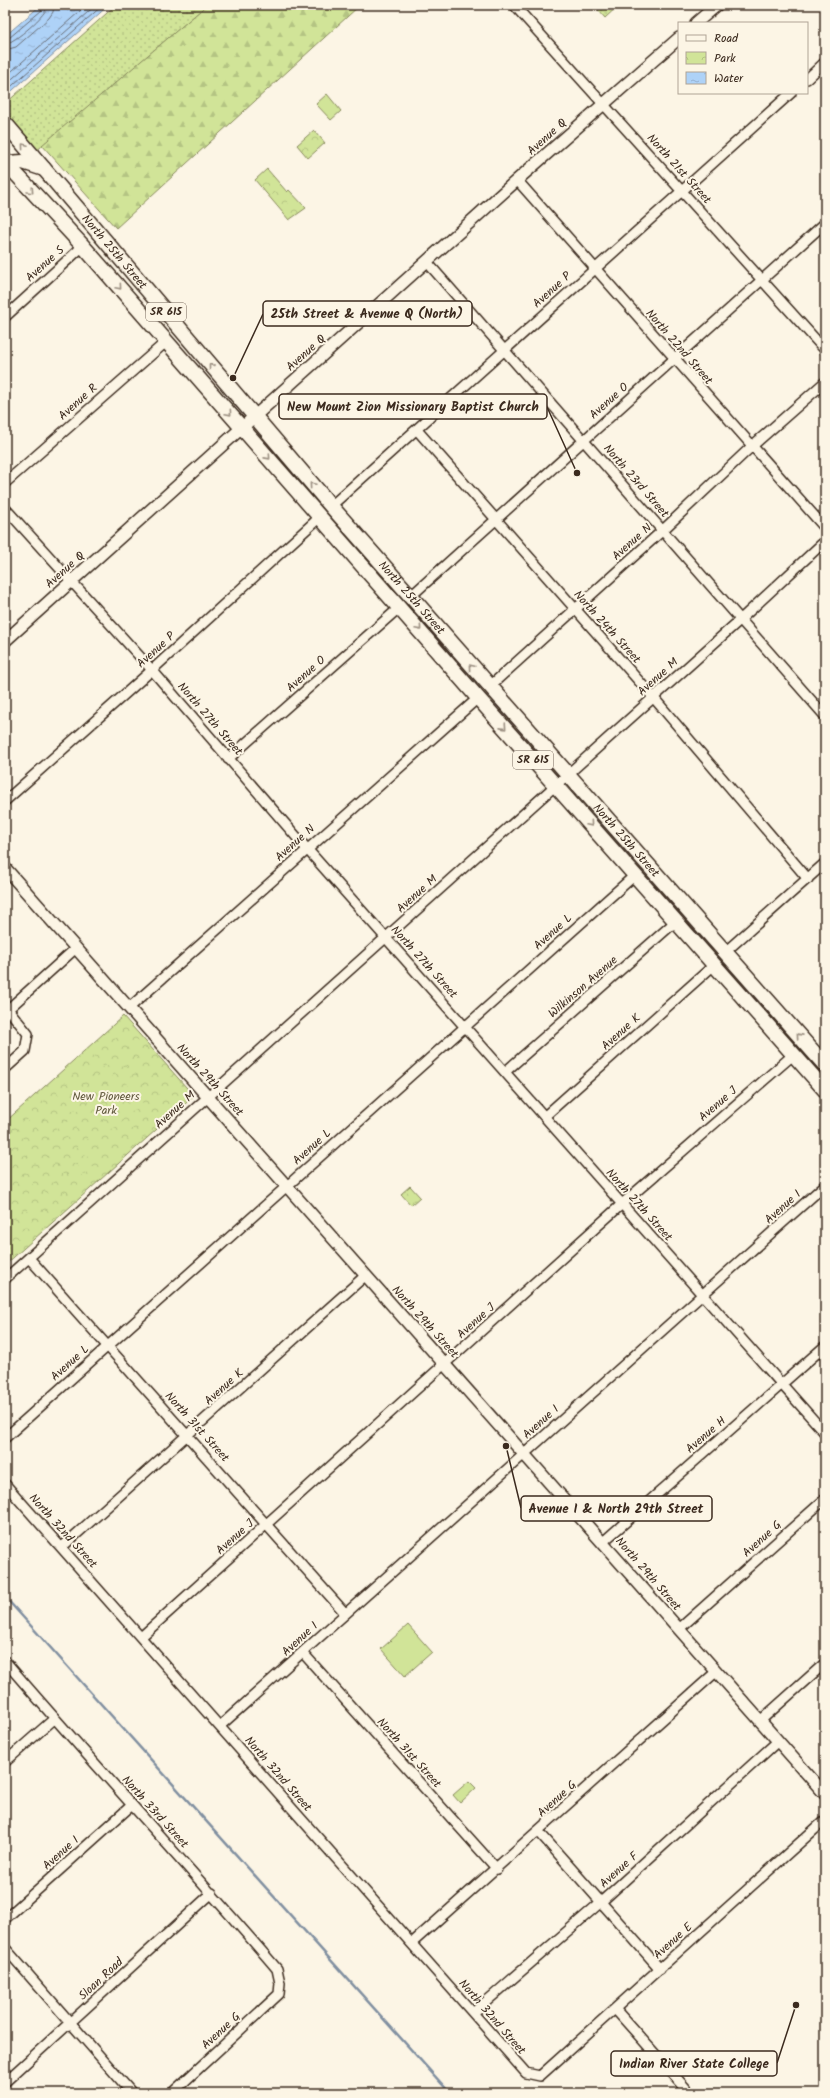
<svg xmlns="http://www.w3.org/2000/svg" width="830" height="2098" font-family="Kalam,sans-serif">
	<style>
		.grass { fill: url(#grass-dots); stroke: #86875b }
		.forest { fill: url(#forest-firs); stroke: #86875b }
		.park { fill: url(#park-crowns); stroke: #86875b }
		.garden { fill: #d1e498; stroke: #86875b }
		.water { fill: url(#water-ripples); stroke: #808fa0 }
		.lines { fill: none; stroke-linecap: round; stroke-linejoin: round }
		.shore { stroke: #696d75; stroke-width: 1 }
		.stream { stroke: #808fa0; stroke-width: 2.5 }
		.minor-casing { stroke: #3b2a1e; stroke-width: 12 }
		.tertiary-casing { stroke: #3b2a1e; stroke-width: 14 }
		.primary-casing { stroke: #3b2a1e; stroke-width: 17 }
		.minor { stroke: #fcf5e5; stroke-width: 9 }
		.tertiary { stroke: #fcf5e5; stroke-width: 11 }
		.primary { stroke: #fcf5e5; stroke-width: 14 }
		.oneway { stroke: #9c9082 }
		.labels { text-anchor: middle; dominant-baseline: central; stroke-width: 4; stroke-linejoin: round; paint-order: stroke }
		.shield { fill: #fcf5e5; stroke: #75675a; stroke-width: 1 }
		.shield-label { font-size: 11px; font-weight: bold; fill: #3b2a1e }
		.street-label { font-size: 12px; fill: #3b2a1e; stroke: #fcf5e5 }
		.park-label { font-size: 12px; fill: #60583c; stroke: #fcf5e5 }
		.leader { fill: none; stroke: #3b2a1e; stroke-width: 1.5 }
		.callout-dot { fill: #3b2a1e; stroke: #fcf5e5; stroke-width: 1.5 }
		.callout { fill: #fcf5e5; stroke: #3b2a1e; stroke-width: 1.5 }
		.callout-label { font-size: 13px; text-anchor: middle; font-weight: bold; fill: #3b2a1e }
	</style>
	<defs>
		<pattern id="grass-dots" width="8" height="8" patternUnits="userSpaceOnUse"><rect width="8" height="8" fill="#d1e498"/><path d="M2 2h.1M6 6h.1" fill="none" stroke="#b4c483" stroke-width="1.8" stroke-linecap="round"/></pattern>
		<pattern id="forest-firs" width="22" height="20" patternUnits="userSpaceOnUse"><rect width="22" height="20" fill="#d1e498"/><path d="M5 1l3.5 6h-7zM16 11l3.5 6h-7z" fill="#b4c483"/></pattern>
		<pattern id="park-crowns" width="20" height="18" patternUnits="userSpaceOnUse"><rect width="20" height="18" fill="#d1e498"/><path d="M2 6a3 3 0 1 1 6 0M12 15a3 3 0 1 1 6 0" fill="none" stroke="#b4c483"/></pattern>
		<pattern id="water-ripples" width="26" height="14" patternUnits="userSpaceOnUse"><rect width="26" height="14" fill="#aed2f7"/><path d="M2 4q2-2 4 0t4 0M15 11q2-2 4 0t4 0" fill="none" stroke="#97b4d3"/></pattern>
	</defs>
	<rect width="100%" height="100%" fill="#fcf5e5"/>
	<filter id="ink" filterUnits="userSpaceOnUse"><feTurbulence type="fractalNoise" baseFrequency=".025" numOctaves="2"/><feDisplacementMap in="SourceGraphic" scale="8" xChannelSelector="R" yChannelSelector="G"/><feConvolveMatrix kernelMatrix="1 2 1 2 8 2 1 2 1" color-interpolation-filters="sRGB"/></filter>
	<g filter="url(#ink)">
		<!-- grass -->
		<path class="grass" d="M 116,5 L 207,5 L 35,152 L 5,117 L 5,104 Z
			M 594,5 L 619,5 L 605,18 Z"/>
		<!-- forest -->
		<path class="forest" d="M 207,5 L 359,6 L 116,228 L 42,145 Z"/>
		<!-- park -->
		<path class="park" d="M 314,130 L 325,143 L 308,158 L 297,145 Z
			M 267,169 L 287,192 L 289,190 L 306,208 L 289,220 L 255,180 Z
			M 123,1016 L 194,1096 L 5,1265 L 5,1122 Z
			M 410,1186 L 420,1197 L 411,1205 L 401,1194 Z"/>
		<!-- garden -->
		<path class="garden" d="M 327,94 L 341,111 L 331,120 L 316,104 Z
			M 408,1625 L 432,1652 L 405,1676 L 381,1649 Z
			M 469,1781 L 476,1788 L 460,1803 L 453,1795 Z"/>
		<!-- water -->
		<path class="water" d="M 41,5 L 109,5 L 5,97 L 5,36 Z"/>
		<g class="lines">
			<!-- shore -->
			<path class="shore" d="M 5,39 L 9,38 L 42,10 L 43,5
				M 5,44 C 14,43 48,14 48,5
				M 5,50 L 16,47 L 49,18 L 53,12 L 54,5
				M 5,77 L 87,5
				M 5,85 L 96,5
				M 5,92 L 103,5"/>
			<!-- stream -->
			<path class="stream" d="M 5,1597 L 450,2093"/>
			<defs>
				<path id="minor" d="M 514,5 L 825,350
					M 807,79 L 825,62
					M 517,180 L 825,528
					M 427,262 L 825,716
					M 5,317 L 83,246
					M 417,430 L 653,697 L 808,879
					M 5,483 L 167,341
					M 331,506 L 791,93
					M 5,508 L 152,670 L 307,849 L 825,1433
					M 410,597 L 825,223
					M 489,687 L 663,530 L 751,447 L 825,382
					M 228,759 L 400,607
					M 5,801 L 152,670 L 321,516
					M 724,953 L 825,863
					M 129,1008 L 478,698
					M 5,1012 L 76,948
					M 5,1069 L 25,1051 L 28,1034 L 8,1009
					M 505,1072 L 676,921
					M 545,1116 L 714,965
					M 29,1258 L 345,1613
					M 5,1279 L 741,619 L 825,541
					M 5,1438 L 635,875
					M 5,1484 L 526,2073 L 540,2076 L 825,1820
					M 603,1542 L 825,1346
					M 62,1547 L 366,1275
					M 679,1629 L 825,1499
					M 141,1637 L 622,1204 L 793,1055
					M 303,1653 L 497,1869
					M 5,1661 C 94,1765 188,1865 277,1969 L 280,1983 L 279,1994 L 172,2093
					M 760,1721 L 825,1663
					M 220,1726 L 825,1185
					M 5,1762 L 54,1719
					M 539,1832 L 660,1969
					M 5,1919 L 132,1805
					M 412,1943 L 717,1671
					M 5,1948 L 132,2093
					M 615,2009 L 690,2093
					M 473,2013 L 601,1902 L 778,1741
					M 5,2082 L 212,1893"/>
				<path id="tertiary" d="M 696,23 L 717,5
					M 5,641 L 517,180 L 679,38
					M 5,868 L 825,1794"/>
				<g id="primary">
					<path id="s1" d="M 5,123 L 331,506 L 825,1065"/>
					<path d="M 5,162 L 83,246 L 478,698 L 825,1090"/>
					<path d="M 6,163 L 23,162 L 44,169"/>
				</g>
			</defs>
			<!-- minor casing -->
			<use href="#minor" class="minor-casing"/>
			<!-- tertiary casing -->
			<use href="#tertiary" class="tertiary-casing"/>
			<!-- primary casing -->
			<use href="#primary" class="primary-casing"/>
			<!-- minor -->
			<use href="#minor" class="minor"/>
			<!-- tertiary -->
			<use href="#tertiary" class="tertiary"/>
			<!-- primary -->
			<use href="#primary" class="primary"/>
		</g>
		<!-- one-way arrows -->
		<defs><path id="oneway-chevron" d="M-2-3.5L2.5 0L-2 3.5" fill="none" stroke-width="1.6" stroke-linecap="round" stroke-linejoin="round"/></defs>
		<g class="oneway">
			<use href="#oneway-chevron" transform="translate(24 146) rotate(-130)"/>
			<use href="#oneway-chevron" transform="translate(31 191) rotate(47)"/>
			<use href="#oneway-chevron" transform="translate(119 287) rotate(49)"/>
			<use href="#oneway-chevron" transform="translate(211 366) rotate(-129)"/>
			<use href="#oneway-chevron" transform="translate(229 413) rotate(49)"/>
			<use href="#oneway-chevron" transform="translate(268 457) rotate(48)"/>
			<use href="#oneway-chevron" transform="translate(312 485) rotate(-131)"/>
			<use href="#oneway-chevron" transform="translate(419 628) rotate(49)"/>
			<use href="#oneway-chevron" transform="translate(471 667) rotate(-131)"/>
			<use href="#oneway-chevron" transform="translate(504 727) rotate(48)"/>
			<use href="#oneway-chevron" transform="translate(590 824) rotate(49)"/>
			<use href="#oneway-chevron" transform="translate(799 1036) rotate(-132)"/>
		</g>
	</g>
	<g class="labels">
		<!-- shield labels -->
		<g class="shield">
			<rect x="146" y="303" width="40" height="18" rx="3"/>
			<rect x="513" y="751" width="40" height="18" rx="3"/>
		</g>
		<g class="shield-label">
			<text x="166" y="312">SR 615</text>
			<text x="533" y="760">SR 615</text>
		</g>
		<!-- street labels -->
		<g class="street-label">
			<text transform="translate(547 137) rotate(-42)">Avenue Q</text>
			<text transform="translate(679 169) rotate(48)">North 21st Street</text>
			<text stroke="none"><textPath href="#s1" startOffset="169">North 25th Street</textPath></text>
			<text transform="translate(45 264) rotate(-42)">Avenue S</text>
			<text transform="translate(552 290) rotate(-42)">Avenue P</text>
			<text transform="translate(679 347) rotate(49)">North 22nd Street</text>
			<text transform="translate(306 353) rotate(-42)">Avenue Q</text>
			<text transform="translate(609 401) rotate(-42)">Avenue O</text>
			<text transform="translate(78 402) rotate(-42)">Avenue R</text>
			<text transform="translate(636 481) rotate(49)">North 23rd Street</text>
			<text transform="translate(632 542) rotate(-42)">Avenue N</text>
			<text transform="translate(65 570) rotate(-42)">Avenue Q</text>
			<text stroke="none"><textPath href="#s1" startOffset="625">North 25th Street</textPath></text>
			<text transform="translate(607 627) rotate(48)">North 24th Street</text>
			<text transform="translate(156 650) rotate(-42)">Avenue P</text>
			<text transform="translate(306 674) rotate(-42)">Avenue O</text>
			<text transform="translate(658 677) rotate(-42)">Avenue M</text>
			<text transform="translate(210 719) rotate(49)">North 27th Street</text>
			<text stroke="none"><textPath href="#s1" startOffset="949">North 25th Street</textPath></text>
			<text transform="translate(295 843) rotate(-42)">Avenue N</text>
			<text transform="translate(417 894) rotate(-42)">Avenue M</text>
			<text transform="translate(553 932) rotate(-42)">Avenue L</text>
			<text transform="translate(424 962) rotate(48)">North 27th Street</text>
			<text transform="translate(583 987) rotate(-41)">Wilkinson Avenue</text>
			<text transform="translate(621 1032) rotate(-42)">Avenue K</text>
			<text transform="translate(210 1080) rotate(48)">North 29th Street</text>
			<text transform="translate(718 1104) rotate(-41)">Avenue J</text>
			<text transform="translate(175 1110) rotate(-42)">Avenue M</text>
			<text transform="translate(312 1147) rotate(-42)">Avenue L</text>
			<text transform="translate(639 1205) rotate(48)">North 27th Street</text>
			<text transform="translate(783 1207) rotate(-42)">Avenue I</text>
			<text transform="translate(476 1321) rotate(-42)">Avenue J</text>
			<text transform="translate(425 1322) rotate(48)">North 29th Street</text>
			<text transform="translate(70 1363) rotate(-42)">Avenue L</text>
			<text transform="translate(224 1387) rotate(-42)">Avenue K</text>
			<text transform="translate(541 1422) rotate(-42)">Avenue I</text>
			<text transform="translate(197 1427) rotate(48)">North 31st Street</text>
			<text transform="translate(706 1435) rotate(-41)">Avenue H</text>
			<text transform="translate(63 1531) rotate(48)">North 32nd Street</text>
			<text transform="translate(235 1537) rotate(-42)">Avenue J</text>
			<text transform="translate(762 1539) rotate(-42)">Avenue G</text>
			<text transform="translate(648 1574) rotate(49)">North 29th Street</text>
			<text transform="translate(300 1639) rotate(-43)">Avenue I</text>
			<text transform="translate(409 1753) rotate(48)">North 31st Street</text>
			<text transform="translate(278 1774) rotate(49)">North 32nd Street</text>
			<text transform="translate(557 1799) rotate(-42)">Avenue G</text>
			<text transform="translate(155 1812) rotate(48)">North 33rd Street</text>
			<text transform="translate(61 1853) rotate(-42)">Avenue I</text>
			<text transform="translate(619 1870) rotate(-42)">Avenue F</text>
			<text transform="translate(673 1941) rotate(-42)">Avenue E</text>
			<text transform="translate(101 1979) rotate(-43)">Sloan Road</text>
			<text transform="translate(492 2017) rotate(49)">North 32nd Street</text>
			<text transform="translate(221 2031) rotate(-43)">Avenue G</text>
		</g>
		<!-- park labels -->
		<g class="park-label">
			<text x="106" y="1096">New Pioneers<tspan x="106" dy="14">Park</tspan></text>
		</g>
	</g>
	<!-- callouts -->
	<path class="leader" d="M233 378L263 314M577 473L547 407M506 1446L521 1508M796 2005L777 2063"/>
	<g class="callout-dot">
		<circle cx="233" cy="378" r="4"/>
		<circle cx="577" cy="473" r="4"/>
		<circle cx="506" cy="1446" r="4"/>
		<circle cx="796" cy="2005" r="4"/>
	</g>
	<g class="callout">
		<rect x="263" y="301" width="209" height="25" rx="4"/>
		<rect x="279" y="394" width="268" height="25" rx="4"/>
		<rect x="521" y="1496" width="191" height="25" rx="4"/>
		<rect x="611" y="2051" width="166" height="25" rx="4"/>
	</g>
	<g class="callout-label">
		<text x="367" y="318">25th Street &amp; Avenue Q (North)</text>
		<text x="413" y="411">New Mount Zion Missionary Baptist Church</text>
		<text x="616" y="1513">Avenue I &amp; North 29th Street</text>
		<text x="694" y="2068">Indian River State College</text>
	</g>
	<!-- margin -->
	<rect width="830" height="2098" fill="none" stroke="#fcf5e5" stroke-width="20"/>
	<rect x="10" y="10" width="810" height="2078" fill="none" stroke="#3b2a1e" stroke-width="1.5" filter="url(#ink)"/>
	<!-- legend -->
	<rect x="678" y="22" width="130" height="72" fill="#fcf5e5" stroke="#afa495"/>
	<rect x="686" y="35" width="20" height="6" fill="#fcf5e5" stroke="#afa495"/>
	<text x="714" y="42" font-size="12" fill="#3b2a1e">Road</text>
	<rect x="686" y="52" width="20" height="12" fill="url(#park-crowns)" stroke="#afa495"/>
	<text x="714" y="62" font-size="12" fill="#3b2a1e">Park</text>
	<rect x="686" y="72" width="20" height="12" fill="url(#water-ripples)" stroke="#afa495"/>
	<text x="714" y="82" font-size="12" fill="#3b2a1e">Water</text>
</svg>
